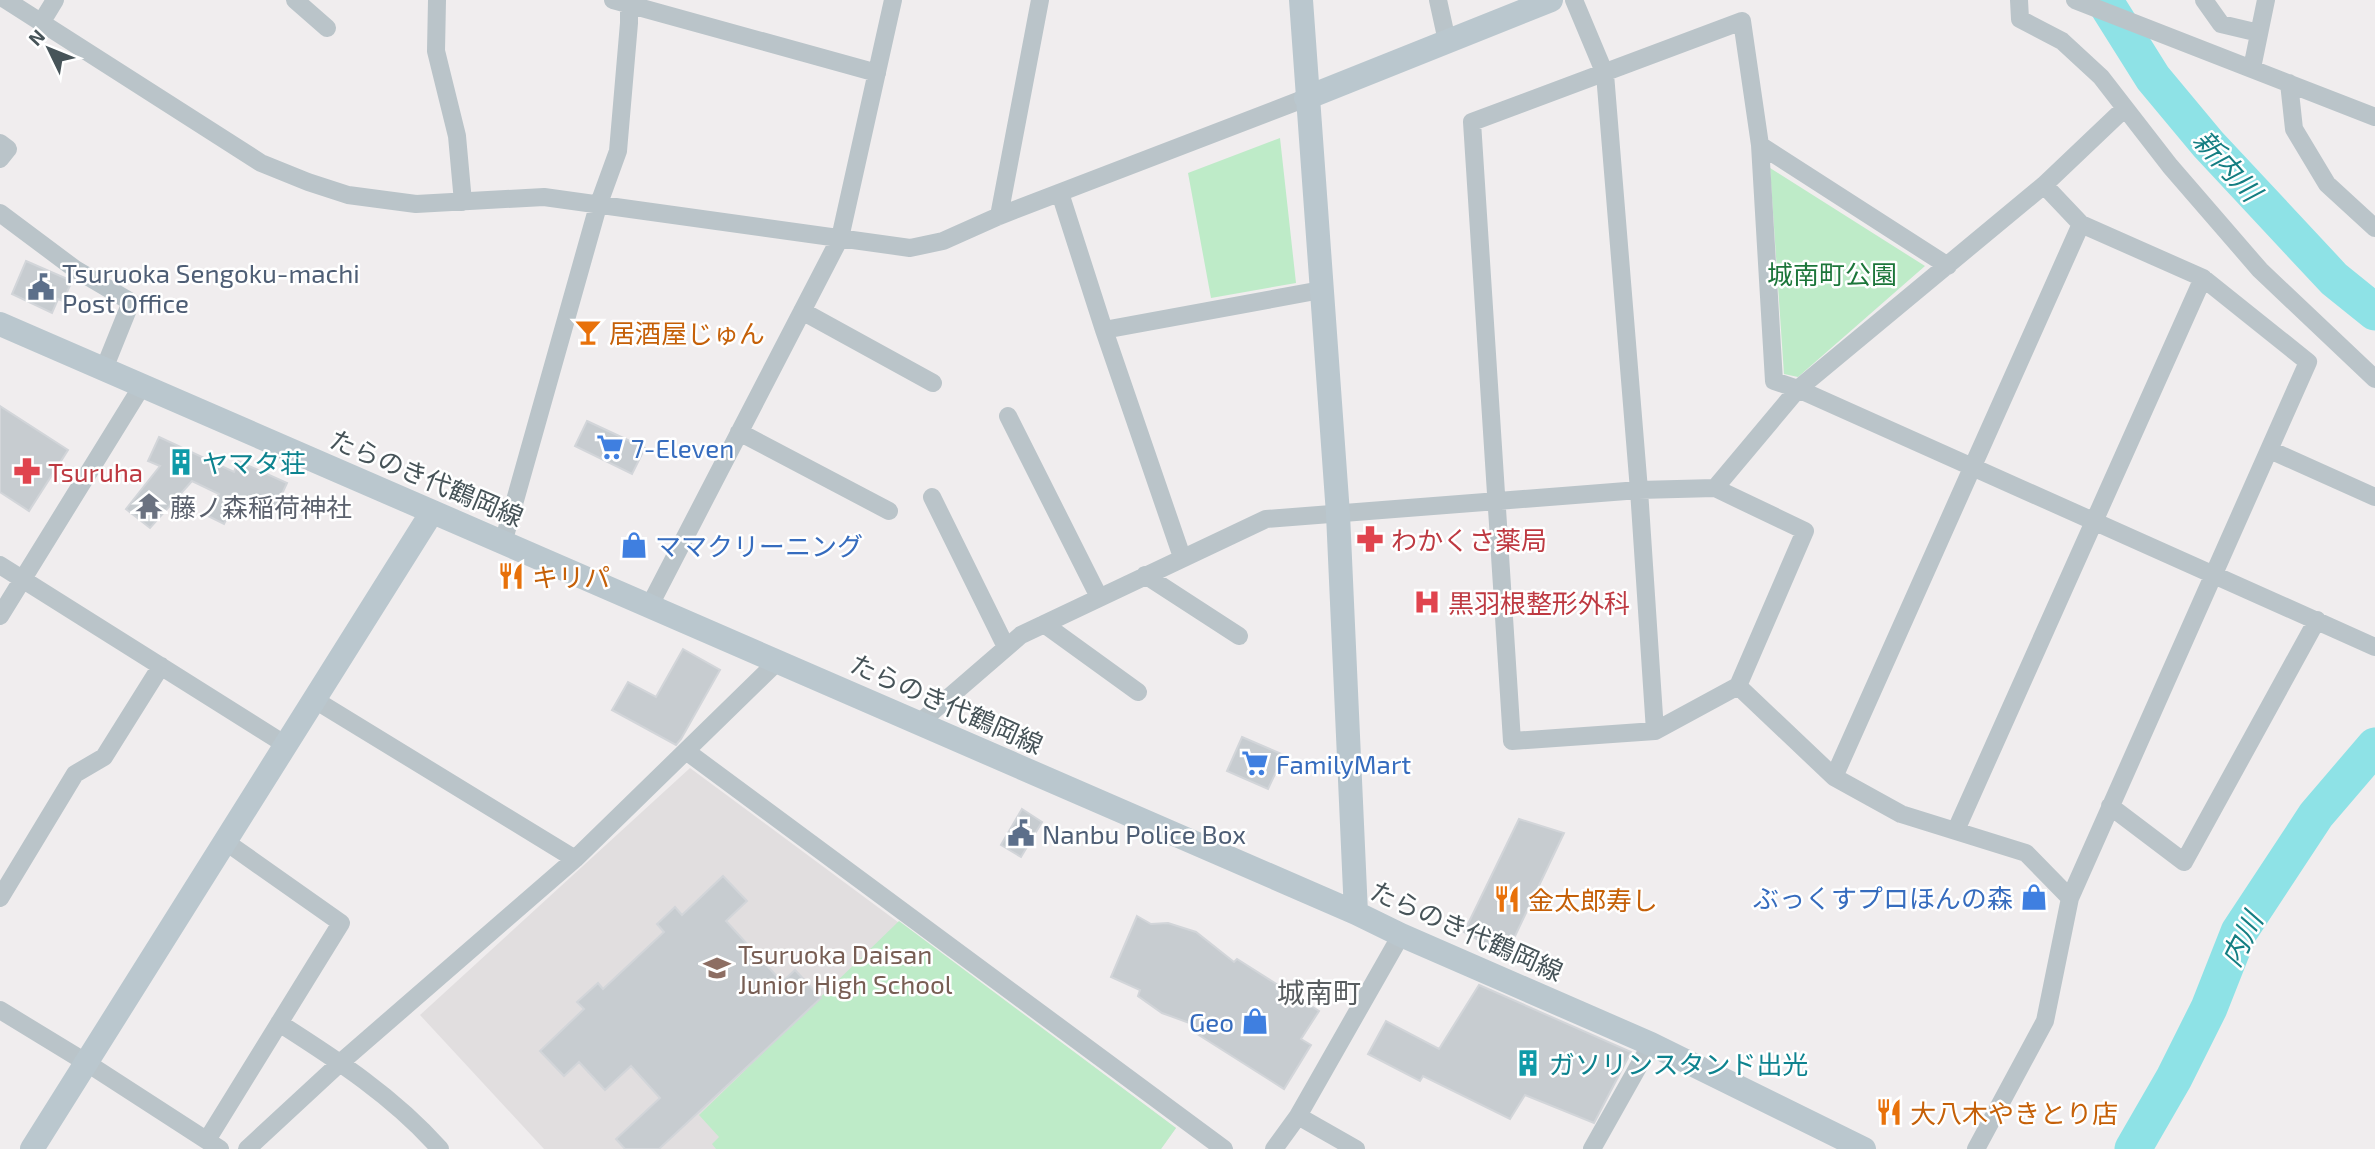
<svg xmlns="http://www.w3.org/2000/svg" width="2375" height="1149" font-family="'Exo 2','Noto Sans JP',sans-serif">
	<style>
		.education { fill: #e1dedf }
		.green { fill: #beebc8 }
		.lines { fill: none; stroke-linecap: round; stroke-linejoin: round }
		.river { stroke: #8ee2e6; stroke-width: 37 }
		.building { fill: #c7ccd0; stroke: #d2d5d9; stroke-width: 2 }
		.street { stroke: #bac4c9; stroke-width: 18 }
		.secondary { stroke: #bac7ce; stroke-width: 24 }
		.labels { text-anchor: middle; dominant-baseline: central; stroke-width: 5; stroke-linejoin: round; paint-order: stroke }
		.service-label { font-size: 26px; fill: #4e5e75; stroke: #fff; text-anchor: start }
		.park-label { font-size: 26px; fill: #1c763a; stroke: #fff }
		.food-label { font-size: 26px; fill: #c56008; stroke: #fff; text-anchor: start }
		.shop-label { font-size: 26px; fill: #366cbe; stroke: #fff; text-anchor: start }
		.culture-label { font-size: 26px; fill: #0d838f; stroke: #fff; text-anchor: start }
		.health-label { font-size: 26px; fill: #be3a42; stroke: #fff; text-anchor: start }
		.street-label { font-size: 26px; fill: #475459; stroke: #fff }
		.worship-label { font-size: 26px; fill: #5b616d; stroke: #fff; text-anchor: start }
		.education-label { font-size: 26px; fill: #785e54; stroke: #fff; text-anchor: start }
		.water-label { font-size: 28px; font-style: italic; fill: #147e82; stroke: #fff }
		.neighbourhood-label { font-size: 28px; fill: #5a5f62; stroke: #fff }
	</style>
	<rect width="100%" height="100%" fill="#f0edee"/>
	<!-- education -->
	<path class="education" d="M 690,768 L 1176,1128 L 1161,1149 L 544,1149 L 420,1015 Z"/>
	<!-- green -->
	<path class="green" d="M 1280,138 L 1296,283 L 1211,298 L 1188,173 Z
		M 1770,168 L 1925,266 L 1798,377 L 1784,374 Z
		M 899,921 L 1176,1128 L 1161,1149 L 716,1149 L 712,1144 L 719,1137 L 699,1115 Z"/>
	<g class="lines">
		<!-- river -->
		<path class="river" d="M 2104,0 L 2153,78 L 2208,144 L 2334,279 L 2375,312
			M 2133,1149 L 2174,1078 L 2209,1008 L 2239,932 L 2316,815 L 2375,746"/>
	</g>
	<!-- building -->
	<path class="building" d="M 26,261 L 72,281 L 63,301 L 58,299 L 52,313 L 12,294 Z
		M 0,406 L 68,450 L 29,511 L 0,492 Z
		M 587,421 L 645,448 L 632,474 L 575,446 Z
		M 159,437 L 234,472 L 238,461 L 287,483 L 272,516 L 236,500 L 224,524 L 208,516 L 219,494 L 192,481 L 150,528 L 126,509 L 160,466 L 148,461 Z
		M 683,649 L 720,670 L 681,739 L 676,745 L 612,710 L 628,682 L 656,697 Z
		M 1242,737 L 1284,755 L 1268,789 L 1227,771 Z
		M 1022,809 L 1042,822 L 1021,857 L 1001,845 Z
		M 1519,819 L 1564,833 L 1506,955 L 1464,932 Z
		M 723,876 L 747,901 L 726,921 L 782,982 L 795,970 L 821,998 L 659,1149 L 625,1149 L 616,1139 L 660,1098 L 631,1066 L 605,1090 L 579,1062 L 564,1076 L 540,1051 L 584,1009 L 577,1002 L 598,983 L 603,989 L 664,932 L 657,924 L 675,907 L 682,915 Z
		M 1137,916 L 1151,924 L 1168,923 L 1196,932 L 1234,962 L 1237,959 L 1319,1011 L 1301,1039 L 1311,1045 L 1284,1089 L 1191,1030 L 1195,1025 L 1162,1013 L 1138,996 L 1140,990 L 1111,977 Z
		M 1479,985 L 1631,1052 L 1594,1123 L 1525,1095 L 1510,1119 L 1423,1076 L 1420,1081 L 1368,1054 L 1386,1021 L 1439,1049 Z"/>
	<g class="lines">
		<!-- street -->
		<path class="street" d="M 6,0 L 261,163 L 308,182 L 348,195 L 416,204 L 544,197 L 910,248 L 943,241 L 999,216 L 1306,98
			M 295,0 L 327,28
			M 437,0 L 436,51 L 457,136 L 463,202
			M 613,0 L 877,73
			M 1438,0 L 1447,41
			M 1574,0 L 1605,74 L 1639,490 L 1655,731
			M 2019,0 L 2020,19 L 2062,41 L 2101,77 L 2170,166 L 2260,270 L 2375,379
			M 2075,0 L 2375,117
			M 2204,0 L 2221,24 L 2259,33
			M 41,23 L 55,0
			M 2252,68 L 2266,0
			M 2289,83 L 2294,129 L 2327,184 L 2375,228
			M 0,143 L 8,149 L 0,159
			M 1760,145 L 1948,266
			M 1060,193 L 1104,330 L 1182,557
			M 0,213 L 75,269 L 131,302 L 104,369
			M 999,216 L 1040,0
			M 802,311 L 933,383
			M 1104,330 L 1321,290
			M 1008,416 L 1099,597
			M 739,432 L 889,511
			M 2270,450 L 2375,497
			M 1715,488 L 1805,531 L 1738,686
			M 932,497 L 1006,647
			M 503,543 L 598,206 L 618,151 L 629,23 L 629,0
			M 0,565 L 286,745
			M 1145,575 L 1239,636
			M 650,605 L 840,238 L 893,0
			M 0,616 L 142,386
			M 1044,624 L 1138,692
			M 315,700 L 575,859
			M 918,724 L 1021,635 L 1266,519 L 1639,490 L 1715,488 L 1798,389 L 2044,185 L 2125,108
			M 686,751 L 1224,1149
			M 1834,777 L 2081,224
			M 2110,806 L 2184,862 L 2317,620
			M 1956,830 L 2203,278
			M 0,898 L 75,774 L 104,757 L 161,666
			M 2070,898 L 2026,853 L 1901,814 L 1834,777 L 1738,686 L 1655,731 L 1512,741 L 1472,122 L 1742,21 L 1760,145 L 1774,381 L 1798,389 L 2375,647
			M 0,1010 L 87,1063 L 220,1149
			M 279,1023 C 337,1060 394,1097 440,1149
			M 1298,1116 L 1356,1149
			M 207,1140 L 341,923 L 226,842
			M 247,1149 L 340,1063 L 575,859 L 778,661
			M 1274,1149 L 1298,1116 L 1401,935
			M 1592,1149 L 1651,1044
			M 1976,1149 L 2045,1021 L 2070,898 L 2308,362 L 2203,278 L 2081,224 L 2044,185"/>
		<!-- secondary -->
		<path class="secondary" d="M 1301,0 L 1338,514 L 1356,913
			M 1306,98 L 1551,0
			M 0,324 L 1356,913 L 1401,935 L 1651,1044 L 1864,1149
			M 32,1149 L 432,512"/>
	</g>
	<!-- icons -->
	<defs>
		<symbol id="civic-bare" viewBox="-9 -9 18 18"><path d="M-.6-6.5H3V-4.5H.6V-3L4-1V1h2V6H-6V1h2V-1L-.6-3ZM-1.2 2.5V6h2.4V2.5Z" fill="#5c6f8a" stroke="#fff" stroke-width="2.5" paint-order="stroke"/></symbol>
		<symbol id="bar-bare" viewBox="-9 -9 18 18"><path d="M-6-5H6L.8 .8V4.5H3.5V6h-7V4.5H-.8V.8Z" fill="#e8710a" stroke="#fff" stroke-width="2.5" paint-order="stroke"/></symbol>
		<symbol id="supermarket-bare" viewBox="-9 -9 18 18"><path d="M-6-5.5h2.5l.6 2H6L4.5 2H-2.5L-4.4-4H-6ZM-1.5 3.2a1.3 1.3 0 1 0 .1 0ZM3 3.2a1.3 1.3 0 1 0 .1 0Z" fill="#3f7fe0" stroke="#fff" stroke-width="2.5" paint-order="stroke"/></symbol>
		<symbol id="building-bare" viewBox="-9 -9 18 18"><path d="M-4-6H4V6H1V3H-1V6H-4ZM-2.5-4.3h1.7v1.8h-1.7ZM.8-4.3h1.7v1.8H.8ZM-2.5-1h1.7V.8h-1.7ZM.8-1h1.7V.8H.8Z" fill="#0f9aa8" stroke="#fff" stroke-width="2.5" paint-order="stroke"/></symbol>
		<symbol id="pharmacy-bare" viewBox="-9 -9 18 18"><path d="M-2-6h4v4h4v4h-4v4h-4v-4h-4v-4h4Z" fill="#e0444e" stroke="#fff" stroke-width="2.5" paint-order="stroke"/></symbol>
		<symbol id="temple-bare" viewBox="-9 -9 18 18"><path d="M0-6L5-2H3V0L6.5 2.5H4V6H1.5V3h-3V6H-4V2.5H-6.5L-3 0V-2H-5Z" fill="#6b7280" stroke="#fff" stroke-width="2.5" paint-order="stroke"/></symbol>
		<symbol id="shop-bare" viewBox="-9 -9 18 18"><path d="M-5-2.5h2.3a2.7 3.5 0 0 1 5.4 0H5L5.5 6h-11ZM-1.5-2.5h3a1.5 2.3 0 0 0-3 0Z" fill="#3f7fe0" stroke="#fff" stroke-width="2.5" paint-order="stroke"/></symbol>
		<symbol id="restaurant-bare" viewBox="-9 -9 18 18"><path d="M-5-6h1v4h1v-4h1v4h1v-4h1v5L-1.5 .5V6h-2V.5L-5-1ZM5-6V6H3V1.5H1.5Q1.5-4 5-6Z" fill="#e8710a" stroke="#fff" stroke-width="2.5" paint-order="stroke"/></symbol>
		<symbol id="hospital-bare" viewBox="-9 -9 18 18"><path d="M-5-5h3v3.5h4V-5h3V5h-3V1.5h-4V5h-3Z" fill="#e0444e" stroke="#fff" stroke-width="2.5" paint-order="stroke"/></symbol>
		<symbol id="school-bare" viewBox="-9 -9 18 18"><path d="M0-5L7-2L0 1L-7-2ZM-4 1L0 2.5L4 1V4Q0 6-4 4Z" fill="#8d6e63" stroke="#fff" stroke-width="2.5" paint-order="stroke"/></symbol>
	</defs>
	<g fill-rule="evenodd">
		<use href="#civic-bare" x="22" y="268" width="38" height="38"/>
		<use href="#bar-bare" x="569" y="313" width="38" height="38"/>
		<use href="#supermarket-bare" x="591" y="428" width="38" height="38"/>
		<use href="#building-bare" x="162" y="443" width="38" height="38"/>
		<use href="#pharmacy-bare" x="8" y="452" width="38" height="38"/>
		<use href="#temple-bare" x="130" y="487" width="38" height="38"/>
		<use href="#pharmacy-bare" x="1351" y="520" width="38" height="38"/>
		<use href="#shop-bare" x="615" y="526" width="38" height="38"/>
		<use href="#restaurant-bare" x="492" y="557" width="38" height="38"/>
		<use href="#hospital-bare" x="1408" y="583" width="38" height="38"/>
		<use href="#supermarket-bare" x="1236" y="744" width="38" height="38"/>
		<use href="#civic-bare" x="1002" y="814" width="38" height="38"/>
		<use href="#shop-bare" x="2015" y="878" width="38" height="38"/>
		<use href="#restaurant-bare" x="1488" y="880" width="38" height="38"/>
		<use href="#school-bare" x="698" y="949" width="38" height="38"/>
		<use href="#shop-bare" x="1236" y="1002" width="38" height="38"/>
		<use href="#building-bare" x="1509" y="1044" width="38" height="38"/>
		<use href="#restaurant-bare" x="1870" y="1093" width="38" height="38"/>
	</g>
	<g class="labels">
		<!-- service labels -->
		<g class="service-label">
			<text x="62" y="272">Tsuruoka Sengoku-machi<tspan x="62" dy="30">Post Office</tspan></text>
			<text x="1042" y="833">Nanbu Police Box</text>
		</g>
		<!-- park labels -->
		<g class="park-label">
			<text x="1832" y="273">城南町公園</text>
		</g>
		<!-- food labels -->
		<g class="food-label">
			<text x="609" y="332">居酒屋じゅん</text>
			<text x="532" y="576">キリパ</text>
			<text x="1528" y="899">金太郎寿し</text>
			<text x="1910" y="1112">大八木やきとり店</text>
		</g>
		<!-- shop labels -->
		<g class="shop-label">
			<text x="631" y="447">7-Eleven</text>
			<text x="655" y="545">ママクリーニング</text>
			<text x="1276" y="763">FamilyMart</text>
			<text x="2013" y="897" text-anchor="end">ぶっくすプロほんの森</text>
			<text x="1234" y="1021" text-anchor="end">Geo</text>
		</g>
		<!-- culture labels -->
		<g class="culture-label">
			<text x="202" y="462">ヤマタ荘</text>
			<text x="1549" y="1063">ガソリンスタンド出光</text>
		</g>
		<!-- health labels -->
		<g class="health-label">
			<text x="48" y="471">Tsuruha</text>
			<text x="1391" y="539">わかくさ薬局</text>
			<text x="1448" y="602">黒羽根整形外科</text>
		</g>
		<!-- street labels -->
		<g class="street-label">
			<text transform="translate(427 477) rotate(23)">たらのき代鶴岡線</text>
			<text transform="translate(947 703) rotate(24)">たらのき代鶴岡線</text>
			<text transform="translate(1467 930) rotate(24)">たらのき代鶴岡線</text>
		</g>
		<!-- worship labels -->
		<g class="worship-label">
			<text x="170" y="506">藤ノ森稲荷神社</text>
		</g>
		<!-- education labels -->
		<g class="education-label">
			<text x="738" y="953">Tsuruoka Daisan<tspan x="738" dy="30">Junior High School</tspan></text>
		</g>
		<!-- water labels -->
		<g class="water-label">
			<text transform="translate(2228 165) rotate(48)">新内川</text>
			<text transform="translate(2241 939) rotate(-63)">内川</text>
		</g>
		<!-- neighbourhood labels -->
		<g class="neighbourhood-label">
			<text x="1319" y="992">城南町</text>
		</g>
	</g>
	<!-- north arrow -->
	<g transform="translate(49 49) rotate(313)" stroke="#ffffff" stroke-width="5" paint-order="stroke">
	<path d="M0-5L12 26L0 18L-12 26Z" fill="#475459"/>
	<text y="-10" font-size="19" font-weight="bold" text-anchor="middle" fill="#475459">N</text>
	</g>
</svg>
